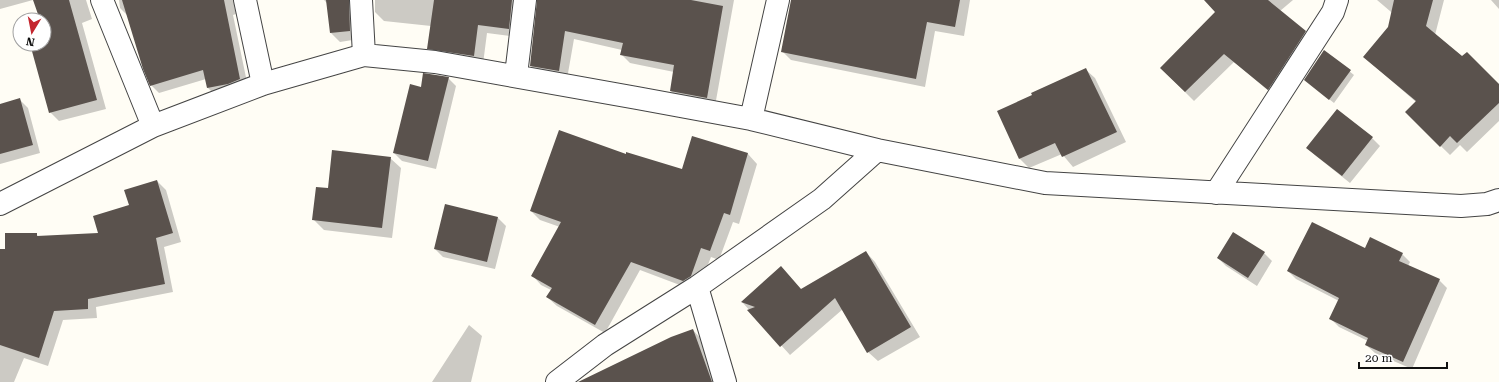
<svg xmlns="http://www.w3.org/2000/svg" width="1499" height="382" font-family="'Roboto Serif',serif">
	<style>
		.shadow { fill: #0003 }
		.building { fill: #5a524d }
		.lines { fill: none; stroke-linecap: round; stroke-linejoin: round }
		.minor-casing { stroke: #444; stroke-width: 24 }
		.minor { stroke: #fff; stroke-width: 22 }
	</style>
	<rect width="100%" height="100%" fill="#fffdf5"/>
	<!-- shadow -->
	<path class="shadow" d="M 0,0 L 33,0 L 0,9 Z
		M 34,0 L 86,0 L 92,19 L 82,23 L 106,109 L 59,121 L 50,112 L 31,44 L 44,44 L 44,34 L 46,34 L 44,29 L 44,20 L 41,20 Z
		M 119,0 L 233,0 L 236,14 L 233,15 L 248,87 L 216,96 L 208,88 L 206,79 L 159,93 L 151,85 L 129,17 L 120,8 Z
		M 324,0 L 361,0 L 359,39 L 340,42 L 331,33 L 327,3 Z
		M 375,0 L 525,0 L 517,37 L 487,33 L 483,64 L 437,57 L 428,48 L 431,26 L 384,21 L 375,12 Z
		M 538,0 L 734,0 L 715,106 L 679,100 L 671,91 L 674,72 L 630,63 L 622,55 L 622,50 L 574,39 L 567,79 L 540,74 L 531,66 Z
		M 792,0 L 970,0 L 964,36 L 935,31 L 925,87 L 791,60 L 782,51 Z
		M 1205,0 L 1293,0 L 1280,11 L 1314,40 L 1277,98 L 1234,62 L 1194,101 L 1161,68 L 1217,13 Z
		M 1377,0 L 1444,0 L 1435,35 L 1499,85 L 1499,121 L 1467,152 L 1460,145 L 1450,155 L 1406,112 L 1416,102 L 1364,57 L 1397,17 Z
		M 1491,0 L 1499,0 L 1499,9 Z
		M 1324,51 L 1354,75 L 1334,103 L 1305,80 Z
		M 1085,69 L 1095,78 L 1126,142 L 1073,167 L 1062,154 L 1029,168 L 1020,159 L 1033,95 Z
		M 448,78 L 456,86 L 436,169 L 402,161 L 394,153 L 422,88 Z
		M 20,100 L 28,108 L 40,153 L 0,164 L 0,105 Z
		M 693,137 L 748,154 L 757,164 L 739,224 L 733,222 L 719,260 L 711,257 L 700,285 L 693,290 L 640,270 L 605,333 L 557,306 L 547,297 L 551,290 L 541,285 L 532,275 L 560,227 L 540,220 L 531,211 L 626,155 L 683,170 Z
		M 1372,138 L 1380,146 L 1350,183 L 1316,156 L 1308,148 Z
		M 390,158 L 401,168 L 392,238 L 324,230 L 313,219 L 329,189 Z
		M 157,181 L 166,190 L 181,242 L 164,247 L 173,292 L 96,307 L 97,318 L 63,320 L 48,366 L 24,358 L 14,382 L 0,382 L 0,250 L 6,250 L 36,234 L 39,237 L 99,234 Z
		M 498,218 L 506,226 L 495,269 L 443,257 L 435,249 Z
		M 1365,250 L 1402,254 L 1410,262 L 1408,266 L 1439,280 L 1447,288 L 1412,369 L 1375,353 L 1366,345 L 1368,341 L 1339,327 L 1331,319 L 1339,301 L 1296,279 L 1288,271 Z
		M 866,252 L 875,262 L 920,337 L 878,361 L 868,352 L 843,309 L 790,355 L 742,302 L 801,290 Z
		M 1264,253 L 1272,261 L 1257,286 L 1226,266 L 1218,258 Z
		M 469,325 L 482,336 L 471,382 L 432,382 Z
		M 693,330 L 702,340 L 718,382 L 605,382 Z"/>
	<!-- building -->
	<path class="building" d="M 33,0 L 69,0 L 97,100 L 49,113 L 30,44 L 48,44 L 44,32 L 44,20 L 40,20 Z
		M 122,0 L 224,0 L 240,79 L 228,84 L 207,88 L 203,70 L 150,86 L 143,69 Z
		M 326,0 L 349,0 L 350,31 L 330,33 Z
		M 434,0 L 512,0 L 509,29 L 478,25 L 474,56 L 427,49 Z
		M 537,0 L 691,0 L 723,6 L 707,98 L 670,91 L 674,65 L 620,55 L 623,43 L 565,31 L 559,71 L 530,66 Z
		M 791,0 L 960,0 L 955,27 L 927,22 L 916,79 L 781,52 Z
		M 1204,0 L 1268,0 L 1306,31 L 1268,90 L 1224,54 L 1185,92 L 1160,68 L 1215,12 Z
		M 1394,0 L 1433,0 L 1426,26 L 1462,56 L 1467,52 L 1499,84 L 1499,103 L 1457,143 L 1450,136 L 1440,147 L 1405,112 L 1416,101 L 1363,57 L 1388,27 Z
		M 1324,50 L 1351,70 L 1329,100 L 1304,80 Z
		M 1086,68 L 1117,132 L 1062,157 L 1055,143 L 1019,159 L 997,111 L 1032,95 L 1031,93 Z
		M 423,73 L 449,77 L 428,161 L 393,153 L 410,84 L 421,87 Z
		M 20,98 L 33,145 L 0,154 L 0,104 Z
		M 1337,109 L 1373,137 L 1342,176 L 1306,148 Z
		M 559,130 L 626,154 L 626,152 L 682,169 L 692,136 L 748,153 L 730,215 L 724,213 L 710,251 L 701,248 L 691,276 L 683,281 L 631,262 L 595,325 L 546,297 L 552,288 L 531,276 L 561,222 L 530,211 Z
		M 332,150 L 391,157 L 382,228 L 312,220 L 316,187 L 328,188 Z
		M 157,180 L 173,233 L 156,238 L 165,284 L 88,299 L 88,309 L 54,311 L 39,358 L 0,345 L 0,249 L 5,249 L 5,233 L 37,233 L 37,236 L 98,233 L 93,216 L 129,205 L 124,190 Z
		M 445,204 L 498,217 L 487,262 L 434,249 Z
		M 1312,222 L 1365,248 L 1370,237 L 1403,253 L 1399,261 L 1440,279 L 1403,362 L 1365,345 L 1368,338 L 1329,319 L 1339,298 L 1287,271 Z
		M 1233,232 L 1265,252 L 1248,278 L 1217,258 Z
		M 866,251 L 911,327 L 867,353 L 835,298 L 780,347 L 747,310 L 755,307 L 741,302 L 781,266 L 801,289 Z
		M 693,329 L 712,382 L 578,382 L 671,337 Z"/>
	<g class="lines">
		<defs>
			<path id="minor" d="M 102,0 L 153,126
				M 245,0 L 263,84
				M 361,0 L 364,55
				M 516,75 L 525,0
				M 751,119 L 778,0
				M 1216,193 L 1333,12 L 1337,0
				M 0,204 L 153,126 L 263,84 L 364,55 L 435,62 L 637,98 L 751,119 L 877,150 L 1045,183 L 1461,206 L 1487,204 L 1499,200
				M 697,287 L 725,382
				M 557,382 L 605,345 L 697,287 L 822,199 L 877,150"/>
		</defs>
		<!-- minor casing -->
		<use href="#minor" class="minor-casing"/>
		<!-- minor -->
		<use href="#minor" class="minor"/>
	</g>
	<!-- north arrow -->
	<g transform="translate(32 32) rotate(190)"><circle r="19" fill="#ffffff" stroke="#a0a0a0"/>
	<path d="M0-3L7 15L0 10L-7 15Z" fill="#c4262e"/>
	<text y="-6" font-size="11" font-weight="bold" text-anchor="middle" fill="#111111">N</text>
	</g>
	<!-- scale -->
	<path d="M1359 362v6h88v-6" fill="none" stroke="#111111" stroke-width="2"/>
	<text x="1365" y="362" font-size="12" fill="#111111" stroke="#ffffff" stroke-width="3" paint-order="stroke">20 m</text>
</svg>
